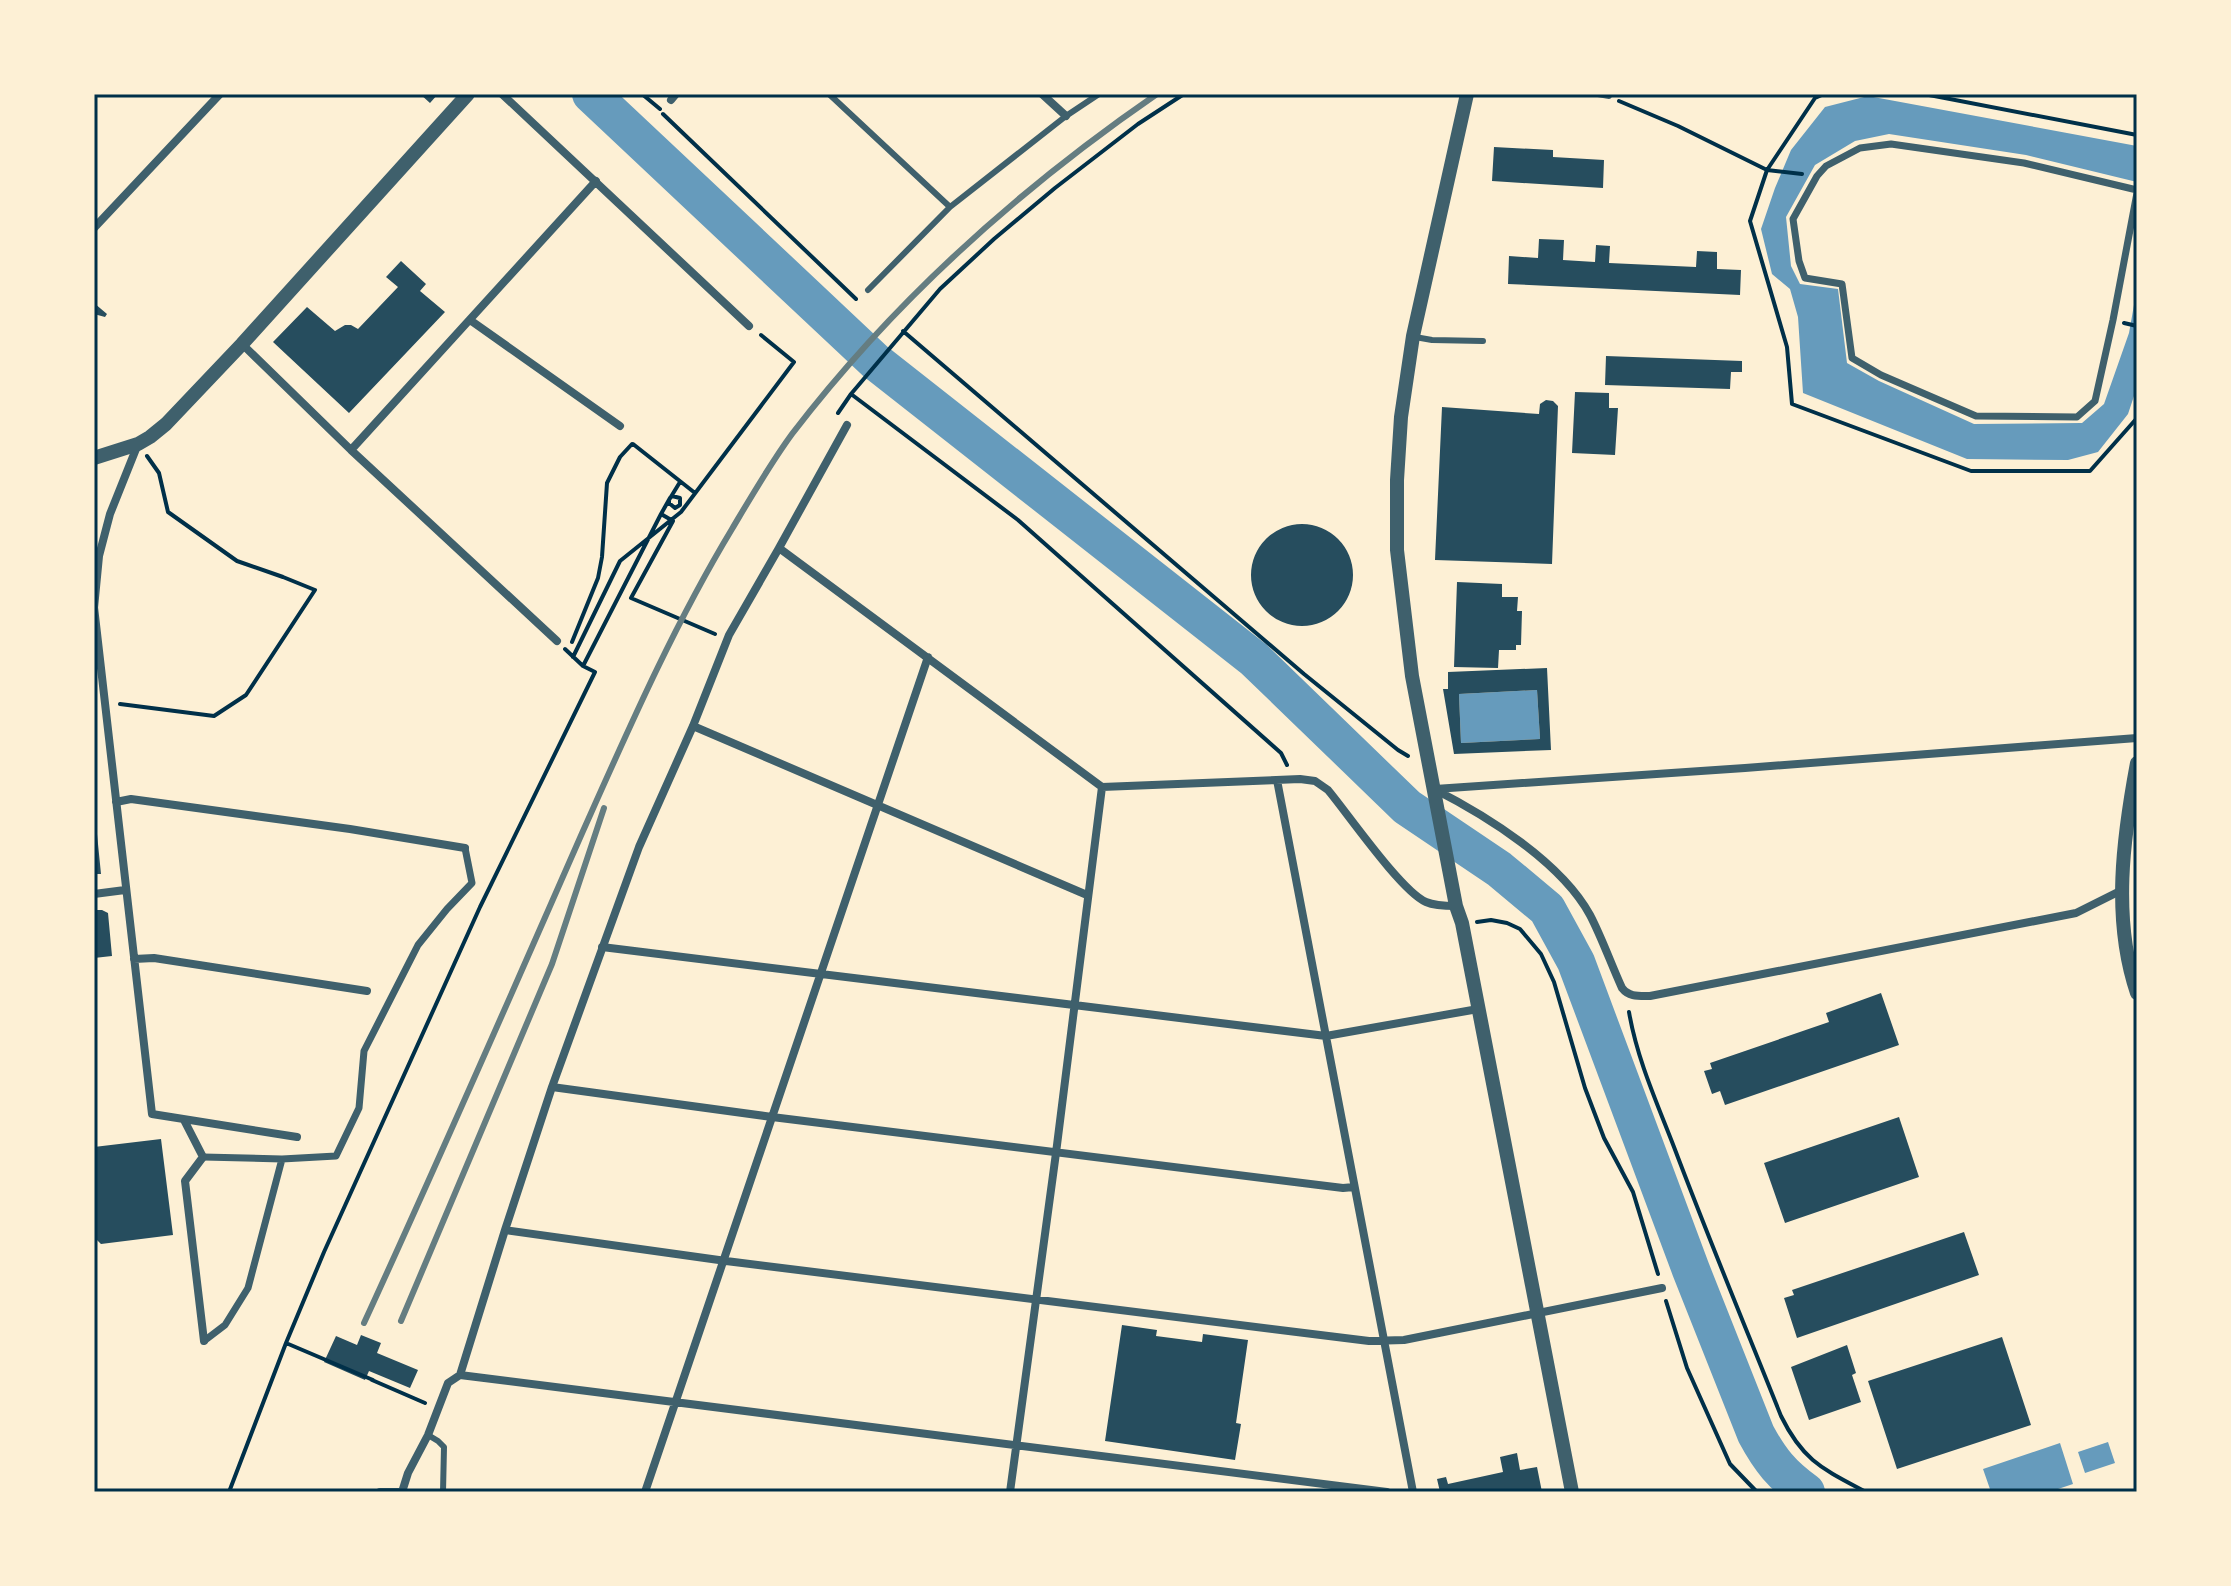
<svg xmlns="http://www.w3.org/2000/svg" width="2231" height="1586" font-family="'Golos Text',sans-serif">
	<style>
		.water { fill: #669bbc }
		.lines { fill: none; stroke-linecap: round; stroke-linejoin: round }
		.river { stroke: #669bbc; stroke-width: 38 }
		.building { fill: #264d5e; fill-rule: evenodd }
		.path { stroke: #003049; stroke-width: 4 }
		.service { stroke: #3f606c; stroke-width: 6 }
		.pedestrian { stroke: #3f606c; stroke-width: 7 }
		.minor { stroke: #3f606c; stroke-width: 8 }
		.tertiary { stroke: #3f606c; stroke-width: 14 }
		.rail { stroke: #657d81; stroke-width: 6 }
		.neatline { fill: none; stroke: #003049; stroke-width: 3 }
	</style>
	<rect width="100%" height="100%" fill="#fdf0d5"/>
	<!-- water -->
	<path class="water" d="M 1868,96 L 2137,146 L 2137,182 L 2026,155 L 1889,134 L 1855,141 L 1815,165 L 1786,217 L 1791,266 L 1800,284 L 1838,289 L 1847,363 L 1879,381 L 1974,424 L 2082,423 L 2104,404 L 2129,333 L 2137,288 L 2137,387 L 2128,414 L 2098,452 L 2068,460 L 1967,459 L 1803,393 L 1798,317 L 1790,289 L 1772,274 L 1761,229 L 1775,188 L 1791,150 L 1825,107 Z
		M 1537,690 L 1540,739 L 1461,743 L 1459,694 Z
		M 2108,1442 L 2115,1463 L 2085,1473 L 2078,1452 Z
		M 2060,1443 L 2073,1484 L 2049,1492 L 1991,1492 L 1983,1469 Z"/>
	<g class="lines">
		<!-- river -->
		<path class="river" d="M 591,94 L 876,362 L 1254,659 L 1407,807 L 1499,869 L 1547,909 L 1576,962 L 1691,1270 L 1756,1434 C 1770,1460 1782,1475 1806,1492"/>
	</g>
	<!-- building -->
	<path class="building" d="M 420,94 L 438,94 L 430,103 Z
		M 1494,147 L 1553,150 L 1553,157 L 1604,160 L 1603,188 L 1492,181 Z
		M 1539,239 L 1564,240 L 1563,260 L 1595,262 L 1596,245 L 1610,246 L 1609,263 L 1696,267 L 1697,251 L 1717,252 L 1717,269 L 1741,270 L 1740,295 L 1508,284 L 1509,256 L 1538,258 Z
		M 401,261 L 426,284 L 420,291 L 445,312 L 349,413 L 273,342 L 307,307 L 335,331 L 345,325 L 351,325 L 358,329 L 398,287 L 386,277 Z
		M 94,303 L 107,314 L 105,317 L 94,314 Z
		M 1606,356 L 1742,361 L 1742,372 L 1731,372 L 1730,389 L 1605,385 Z
		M 1575,392 L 1609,393 L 1609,408 L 1618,408 L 1615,455 L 1572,453 Z
		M 1546,400 L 1553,401 L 1558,406 L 1552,564 L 1435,560 L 1442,407 L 1539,414 L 1540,404 Z
		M1251 575a51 51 0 1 1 102 0a51 51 0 1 1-102 0Z
		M 1457,582 L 1502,584 L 1502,597 L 1518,597 L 1517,611 L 1522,611 L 1521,645 L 1516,645 L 1516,650 L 1499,650 L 1498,668 L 1454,667 Z
		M 1547,668 L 1551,750 L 1454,754 L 1443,689 L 1448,689 L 1448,672 ZM 1537,690 L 1540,739 L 1461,743 L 1459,694 Z
		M 94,824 L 96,824 L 101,874 L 94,874 Z
		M 94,910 L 102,910 L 108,913 L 112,956 L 94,958 Z
		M 1881,993 L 1899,1045 L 1725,1105 L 1720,1091 L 1712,1094 L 1704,1071 L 1712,1069 L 1710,1063 L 1829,1022 L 1826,1013 Z
		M 1899,1117 L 1919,1177 L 1785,1223 L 1764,1163 Z
		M 161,1139 L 173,1235 L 101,1244 L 96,1239 L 94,1223 L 94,1147 Z
		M 1964,1232 L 1979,1275 L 1797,1338 L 1784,1298 L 1794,1295 L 1792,1290 Z
		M 1122,1325 L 1157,1330 L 1156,1336 L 1202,1342 L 1203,1334 L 1248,1340 L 1236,1423 L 1241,1424 L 1235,1460 L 1105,1441 Z
		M 361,1335 L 381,1343 L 377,1353 L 418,1370 L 410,1388 L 369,1371 L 365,1380 L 324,1362 L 336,1336 L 357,1345 Z
		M 2002,1337 L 2031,1425 L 1897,1469 L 1868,1381 Z
		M 1847,1345 L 1856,1373 L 1852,1375 L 1861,1402 L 1809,1420 L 1791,1367 Z
		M 1517,1453 L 1520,1470 L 1537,1467 L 1542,1492 L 1440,1492 L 1437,1479 L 1446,1477 L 1448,1484 L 1503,1472 L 1500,1457 Z"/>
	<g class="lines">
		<!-- path -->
		<path class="path" d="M 642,94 L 660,109
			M 1824,94 L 1815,98 L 1767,170 L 1750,221 L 1787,347 L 1792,404 L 1971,471 L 2090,471 L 2137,418
			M 1924,94 L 2137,135
			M 1619,101 L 1678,126 L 1767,170 L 1802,174
			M 663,114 L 856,299
			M 2124,323 L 2137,326
			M 903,331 L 1304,674 L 1398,750 L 1408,756
			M 851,394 L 1018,520 L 1281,753 L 1287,765
			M 838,413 L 851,394 L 940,289 L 994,239 L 1055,188 L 1138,124 L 1184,94
			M 633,444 L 695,493
			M 661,514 L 670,498 L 672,496 L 680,498 L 680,505 L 675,508 L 669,503 L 669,500 L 680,482
			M 572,642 L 598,578 L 602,557 L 607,483 L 620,457 L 632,444
			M 573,657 L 620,561 L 681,512 L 794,362 L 761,335
			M 583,666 L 661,514 L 673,521 L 631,598 L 715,634
			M 120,704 L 214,716 L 246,695 L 315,590 L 283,577 L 237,561 L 168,512 L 159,473 L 147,456
			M 1477,922 L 1491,920 L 1507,923 L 1520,929 L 1541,954 L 1554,982 L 1585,1088 L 1604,1138 L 1633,1192 L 1658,1274
			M 1629,1012 C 1637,1059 1657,1103 1674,1147 C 1708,1237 1745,1326 1781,1416 C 1803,1461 1823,1469 1866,1492
			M 1666,1301 L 1687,1368 L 1730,1464 L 1757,1492
			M 286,1343 L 373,1380
			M 372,1380 L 425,1403
			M 229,1492 L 286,1343 L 324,1252 L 480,907 L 595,672 L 583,666 L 565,649"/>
		<!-- service -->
		<path class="service" d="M 829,94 L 950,207
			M 1598,94 L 1609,96
			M 868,290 L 950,207 L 1066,116 L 1099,94
			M 1415,337 L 1432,340 L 1483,341
			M 428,1435 L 438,1441 L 444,1447 L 443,1492"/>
		<!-- pedestrian -->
		<path class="pedestrian" d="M 2137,190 L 2024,163 L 1891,144 L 1860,148 L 1826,166 L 1817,176 L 1793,219 L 1799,261 L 1805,278 L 1842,284 L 1852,358 L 1881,375 L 1976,416 L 2077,417 L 2095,401 L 2113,320 L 2137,193
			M 203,1157 L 282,1159
			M 204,1341 L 225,1325 L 248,1288 L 282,1159 L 336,1156 L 359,1108 L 364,1051 L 418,945 L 447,909 L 472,883 L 465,848"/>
		<!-- minor -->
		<path class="minor" d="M 502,94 L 749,326
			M 1042,94 L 1066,116
			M 671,100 L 676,94
			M 94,228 L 220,94
			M 470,320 L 620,426
			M 242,344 L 351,450 L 557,641
			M 351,450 L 596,181
			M 779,548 L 847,425
			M 94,607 L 152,1114 L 297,1137
			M 94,608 L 99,556 L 110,514 L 138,444
			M 693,726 L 1087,895
			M 1277,780 L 1413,1492
			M 1434,789 C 1487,816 1561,862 1590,915 C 1602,938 1611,964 1622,988 C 1629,997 1638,996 1650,996 L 2076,913 L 2122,890
			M 1435,789 L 1745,768 L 2137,738
			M 116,802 L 131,799 L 350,829 L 465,848
			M 94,894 L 125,890
			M 602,947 L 1326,1036 L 1478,1009
			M 134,959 L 154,958 L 367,991
			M 552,1087 L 772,1117 L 1343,1188 L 1354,1187
			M 184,1120 L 203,1157 L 185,1181 L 204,1341
			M 505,1230 L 726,1261 L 1369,1341 L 1404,1340 L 1662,1288
			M 460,1375 L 505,1230 L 552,1087 L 639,847 L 693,726 L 729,635 L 779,548 L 1102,787 L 1300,779 L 1315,781 L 1328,790 C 1348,814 1401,891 1426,902 C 1435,906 1446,906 1456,906
			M 380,1492 L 402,1492
			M 402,1492 L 408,1473 L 428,1435 L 448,1383 L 460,1375 L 1387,1492
			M 645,1492 C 741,1214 834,935 928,657
			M 1010,1492 L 1056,1153 L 1102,787"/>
		<!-- tertiary -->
		<path class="tertiary" d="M 1467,94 L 1413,336 L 1401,417 L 1397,480 L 1397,550 L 1412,676 L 1456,906 L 1462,923 L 1572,1492
			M 94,458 L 138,444 L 150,437 L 166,424 L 242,344 L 468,94
			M 2137,763 C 2123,838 2112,919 2137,993"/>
		<!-- rail -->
		<path class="rail" d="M 401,1321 L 552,964 L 604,808
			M 364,1323 C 439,1160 511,995 583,831 C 629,728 674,625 732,529 C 751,497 770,464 792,434 C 894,301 1019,189 1157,94"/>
	</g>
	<!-- border -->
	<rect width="2231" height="1586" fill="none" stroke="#fdf0d5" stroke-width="192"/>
	<rect x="96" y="96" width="2039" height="1394" class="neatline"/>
</svg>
